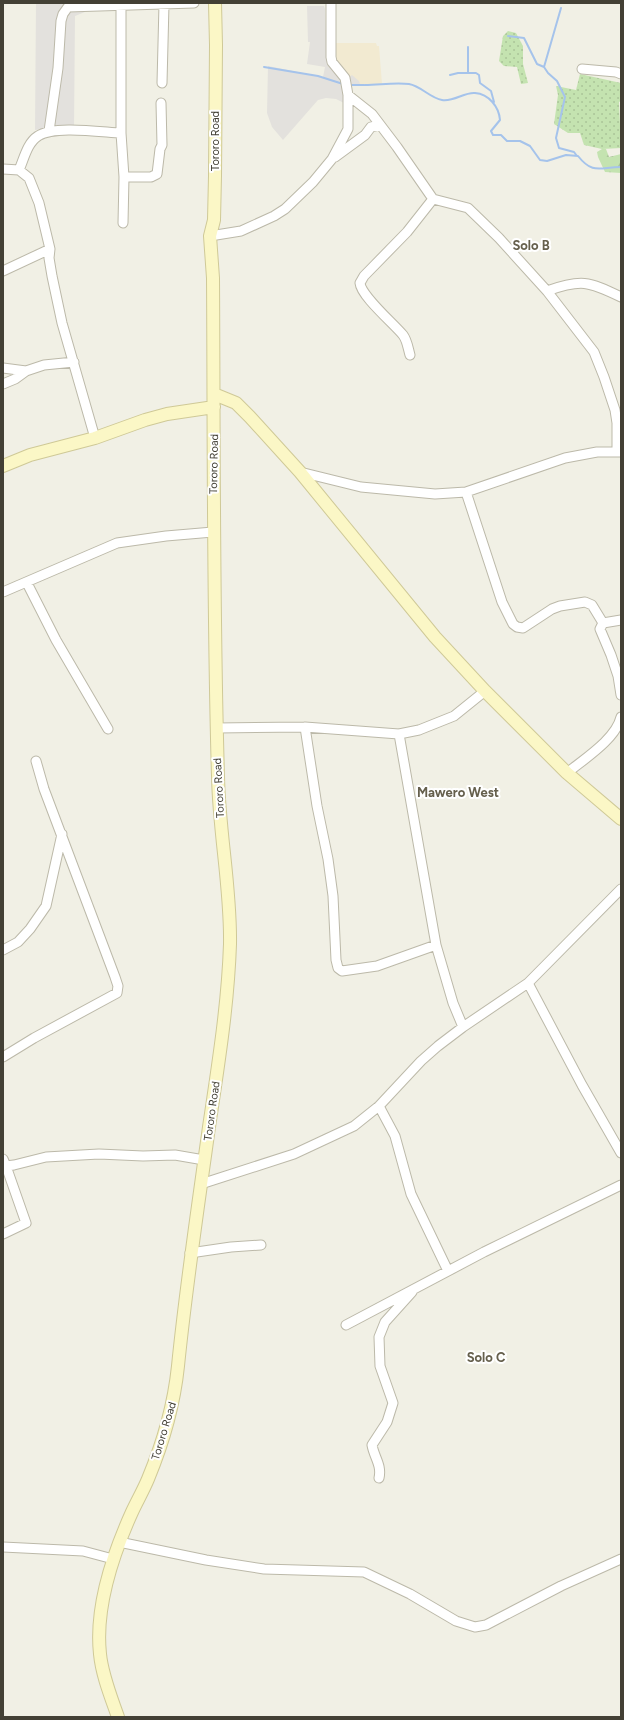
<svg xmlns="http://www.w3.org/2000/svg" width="624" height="1720" font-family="Figtree,sans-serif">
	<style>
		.commercial { fill: #f2ead1 }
		.grass { fill: url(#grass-dots) }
		.forest { fill: url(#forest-firs) }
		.parking { fill: #e3e1dd }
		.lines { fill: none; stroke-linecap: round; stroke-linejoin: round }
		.stream { stroke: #a5c3eb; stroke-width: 2 }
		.street-casing { stroke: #bcb9a9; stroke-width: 11 }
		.secondary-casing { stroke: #cfc997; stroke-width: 14 }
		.street { stroke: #fff; stroke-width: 9 }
		.secondary { stroke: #fbf7c6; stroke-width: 12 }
		.labels { text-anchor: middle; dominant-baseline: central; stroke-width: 4; stroke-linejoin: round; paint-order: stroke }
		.street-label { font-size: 11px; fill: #434035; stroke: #fff }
		.quarter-label { font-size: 13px; font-weight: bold; fill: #66604d; stroke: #fff }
	</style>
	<defs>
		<pattern id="grass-dots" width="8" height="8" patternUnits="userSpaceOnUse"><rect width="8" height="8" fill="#c4e3b0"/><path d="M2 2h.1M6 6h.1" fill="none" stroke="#aac498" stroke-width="1.8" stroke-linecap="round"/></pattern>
		<pattern id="forest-firs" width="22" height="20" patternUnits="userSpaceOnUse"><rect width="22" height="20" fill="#c4e3b0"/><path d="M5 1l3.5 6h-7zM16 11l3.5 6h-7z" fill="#aac498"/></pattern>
	</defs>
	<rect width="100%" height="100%" fill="#f1f0e5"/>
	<!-- commercial -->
	<path class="commercial" d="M 334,43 L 376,43 L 377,46 L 379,46 L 382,84 L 350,85 L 335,60 Z"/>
	<!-- grass -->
	<path class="grass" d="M 508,31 L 516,33 L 523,46 L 523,64 L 528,83 L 521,84 L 517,67 L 504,66 L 499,61 L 503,36 Z
		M 580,74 L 621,83 L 621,101 L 619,102 L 621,148 L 602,149 L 584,145 L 580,133 L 568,133 L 554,124 L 558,95 L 556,86 L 576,90 Z"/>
	<!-- forest -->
	<path class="forest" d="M 602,149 L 606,149 L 609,157 L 621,154 L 621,173 L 605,172 L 598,157 L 597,152 Z"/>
	<!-- parking -->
	<path class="parking" d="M 36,3 L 85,3 L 85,12 L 75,16 L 74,128 L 59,127 L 35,130 Z
		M 307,6 L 324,6 L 325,9 L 327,56 L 343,82 L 344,103 L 336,99 L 326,98 L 318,100 L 283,140 L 272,127 L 267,113 L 268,66 L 323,77 L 325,67 L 307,64 L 310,42 L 308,42 Z
		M 352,75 L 359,81 L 360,84 L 351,84 L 348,78 Z"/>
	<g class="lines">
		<!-- stream -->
		<path class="stream" d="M 508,36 L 524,38 L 537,64 L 544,67 L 548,73 L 557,81 L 565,97 L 556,138 L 559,148 L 574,152 L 577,156
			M 264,67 L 318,76 L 343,84
			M 544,67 L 561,8
			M 468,72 L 468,47
			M 450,75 L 458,73 L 476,73 L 479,75 L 480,83 L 491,91 L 494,102
			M 352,85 L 364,85
			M 365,85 C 379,85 395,82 409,84 C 421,86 430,98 442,100 C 454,102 464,92 475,93 C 489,94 499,107 500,120 L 491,131 L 493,135 L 501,135 L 507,141 L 520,141 L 530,146 L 540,160 L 547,161 L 566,155 L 578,156 C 593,175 600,167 621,167"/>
		<defs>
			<path id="street" d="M 121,5 L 121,133 L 124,177 L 123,223
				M 582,69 L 616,72 L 621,74
				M 162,83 L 164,4
				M 348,95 L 372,114 L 397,147 L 433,199 L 407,232 L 364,276 L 360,283 C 361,296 393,323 403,335 C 407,340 408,348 410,355
				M 49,131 L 58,68 L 61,21 L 63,14 L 68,7 L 194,3
				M 335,157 L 365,135 L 371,127 L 380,125
				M 3,169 L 19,170
				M 124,177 L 151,177 L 157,174 L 160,149 L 162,145 L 161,103
				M 433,199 L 468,208 L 499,238 L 547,291 L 594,352 L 604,377 L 615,410 L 617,423 L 617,452
				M 210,236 L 241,231 L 274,216 L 285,209 L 313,182 L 332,159 L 348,129 L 348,95 L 345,78 L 332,62 L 331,57 L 331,3
				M 3,271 L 50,249
				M 547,291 C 581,279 588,281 621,297
				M 3,368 L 26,371 L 44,365 L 74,362
				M 3,384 L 15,379 L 26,371
				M 95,438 L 62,323 L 52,276 L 49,258 L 50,249 L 39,203 L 29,178 L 19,170 C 24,159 27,143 38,136 C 54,125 101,132 121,133
				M 300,472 L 361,487 L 435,494 L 466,492 L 565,458 L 597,452 L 621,452
				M 466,492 L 502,602 L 513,624 L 517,627 L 523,628 L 552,609 L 560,606 L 585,602 L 592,605 L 603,623
				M 27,583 L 56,640 L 108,729
				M 3,592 L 117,543 L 166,536 L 213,532
				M 621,620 L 603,623 L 600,629 L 611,655 L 618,676 L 621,695
				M 305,727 L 317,806 L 328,859 L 333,896 L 336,960 L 338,968 L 342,971 L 377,966 L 436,945
				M 217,728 L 305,727 L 399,734 L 436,945 L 453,1003 L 463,1027
				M 399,734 L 419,730 L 454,716 L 485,691
				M 567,773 C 584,759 616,739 621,717
				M 3,950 L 18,942 L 30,929 L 46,906 L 62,834
				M 528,983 L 582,1085 L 621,1153
				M 3,1057 L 34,1038 L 117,993 L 118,986 L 115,977 L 44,789 L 36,761
				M 379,1106 L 395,1136 L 411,1194 L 448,1271
				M 3,1159 L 6,1166 L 14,1165 L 46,1157 L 99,1154 L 143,1156 L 175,1155 L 204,1160
				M 201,1184 L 294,1154 L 354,1126 L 379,1106 L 421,1061 L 438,1046 L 463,1027 L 528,983 L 621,889
				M 3,1234 L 26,1223 L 6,1166
				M 190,1253 L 231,1247 L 261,1245
				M 346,1325 L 484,1252 L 621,1185
				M 379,1478 C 382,1465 374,1457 372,1445 L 387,1422 L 393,1403 L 380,1366 L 379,1337 L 385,1322 L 412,1292
				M 119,1542 L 206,1560 L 264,1569 L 364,1572 L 410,1594 L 456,1621 L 475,1627 L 486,1625 L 561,1586 L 621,1559
				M 3,1547 L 83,1551 L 113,1559"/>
			<path id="secondary" d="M 214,394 L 236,403 L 250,417 L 300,472 L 435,637 L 485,691 L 567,773 L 621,819
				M 3,466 L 30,455 L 95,438 L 145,420 L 167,414 L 214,407
				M 118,1717 C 111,1697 102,1675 100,1654 C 95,1608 113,1554 132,1512 C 137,1501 143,1491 148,1479 C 163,1443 174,1405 178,1366 C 186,1286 198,1207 209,1127 C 218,1066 228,1005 230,944 C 231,888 219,833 218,776 C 213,610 214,444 213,278 L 210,236 L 214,220 L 215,176 L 216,45 L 215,3"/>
		</defs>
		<!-- street casing -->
		<use href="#street" class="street-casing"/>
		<!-- secondary casing -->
		<use href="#secondary" class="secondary-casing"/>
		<!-- street -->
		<use href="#street" class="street"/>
		<!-- secondary -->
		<use href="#secondary" class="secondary"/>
	</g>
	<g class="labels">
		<!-- street labels -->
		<g class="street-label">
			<text transform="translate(215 141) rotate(-90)">Tororo Road</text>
			<text transform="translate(214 464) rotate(-89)">Tororo Road</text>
			<text transform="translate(219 788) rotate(-93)">Tororo Road</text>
			<text transform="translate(212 1111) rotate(-82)">Tororo Road</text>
			<text transform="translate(164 1431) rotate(-73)">Tororo Road</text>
		</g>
		<!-- quarter labels -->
		<g class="quarter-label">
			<text x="531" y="245">Solo B</text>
			<text x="458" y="792">Mawero West</text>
			<text x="486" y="1357">Solo C</text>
		</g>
	</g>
	<!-- border -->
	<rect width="624" height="1720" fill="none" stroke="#434035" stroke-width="8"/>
</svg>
